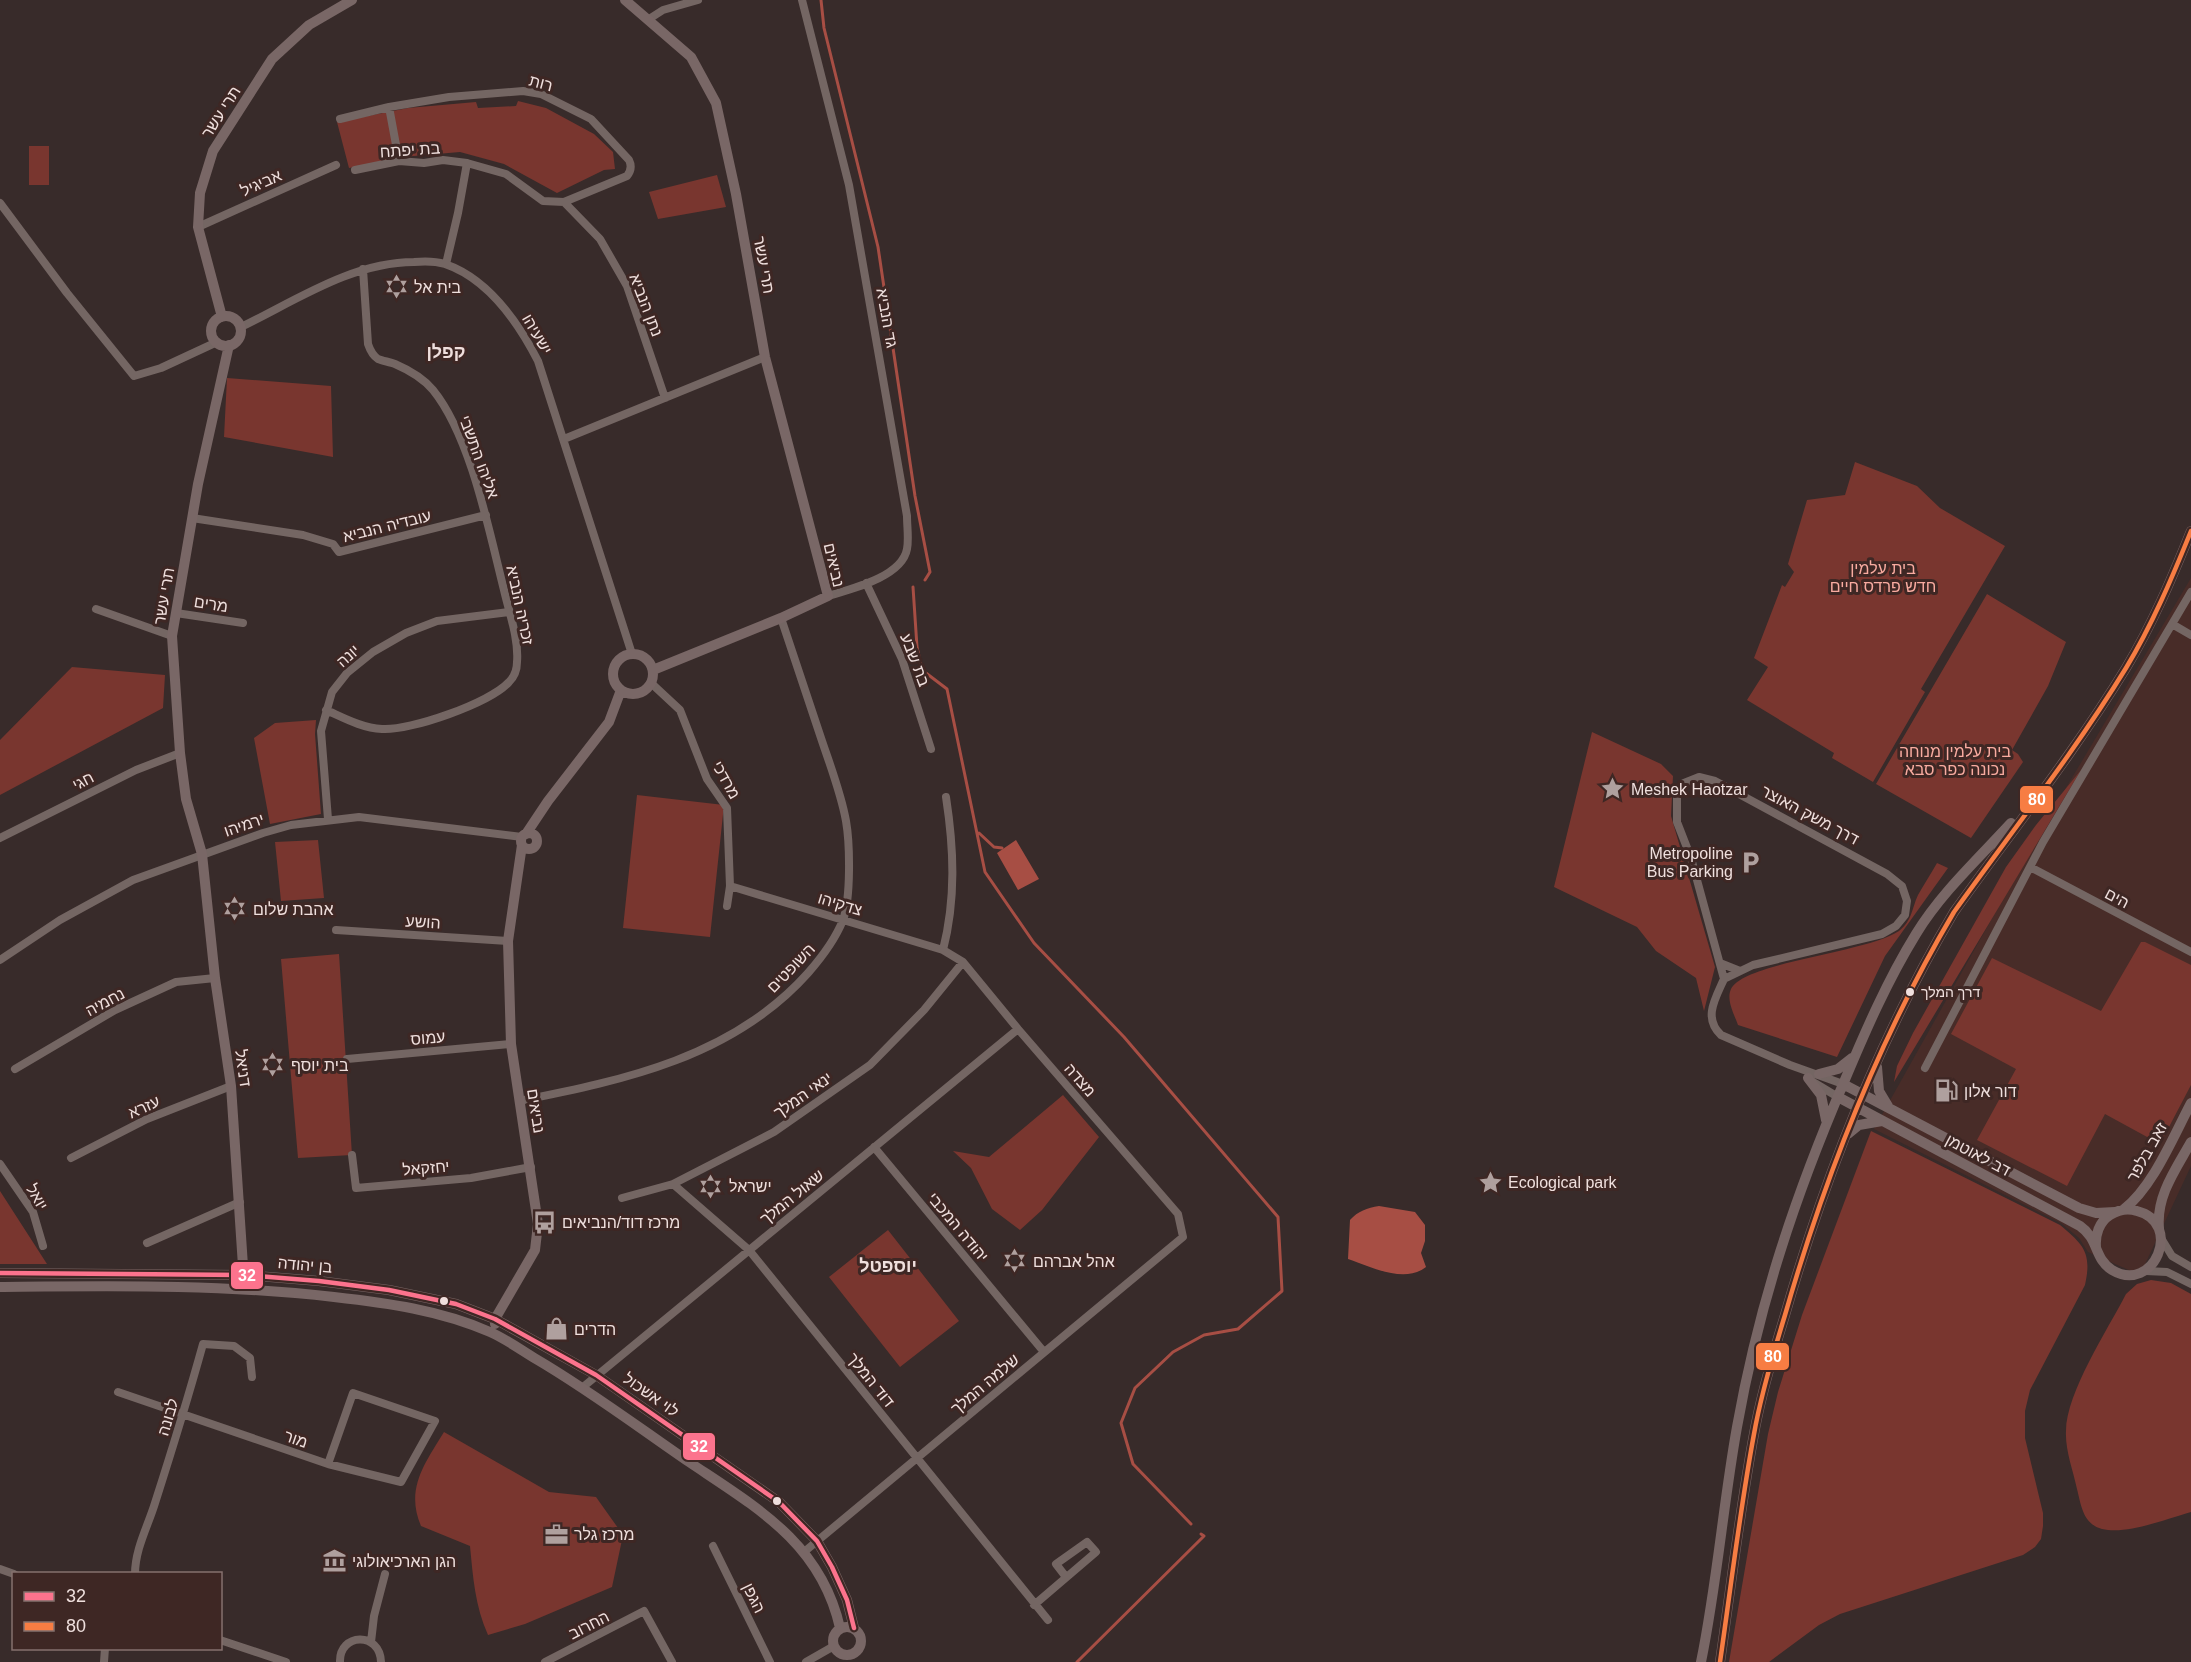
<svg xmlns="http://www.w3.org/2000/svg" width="2191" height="1662" font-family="Arial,Heebo,sans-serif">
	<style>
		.built { fill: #482c28 }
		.green { fill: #79362f }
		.water { fill: #a74e44 }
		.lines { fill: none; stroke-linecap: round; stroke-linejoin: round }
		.stream { stroke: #a74e44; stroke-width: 3 }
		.street { stroke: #746663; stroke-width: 8 }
		.secondary { stroke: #796766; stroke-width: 10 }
		.bus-1-casing { stroke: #3e2724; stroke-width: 9 }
		.bus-2-casing { stroke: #3e2724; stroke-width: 9 }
		.bus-1 { stroke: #fc738d; stroke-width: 4.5 }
		.bus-2 { stroke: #f77d43; stroke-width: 4.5 }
		.bus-dot { fill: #efdfdd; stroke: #3e2724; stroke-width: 2 }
		.labels { text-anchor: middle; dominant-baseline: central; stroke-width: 6; stroke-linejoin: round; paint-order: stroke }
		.bus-label { font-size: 14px; fill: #efdfdd; stroke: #3e2724; text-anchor: start }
		.street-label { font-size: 16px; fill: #efdfdd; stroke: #3e2724 }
		.poi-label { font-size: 16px; fill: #efdfdd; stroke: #3e2724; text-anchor: start }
		.park-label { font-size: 16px; fill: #f9aba0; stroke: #3e2724 }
		.neighbourhood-label { font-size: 18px; font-weight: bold; fill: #efdfdd; stroke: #3e2724 }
		.line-badge { stroke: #3e2724; stroke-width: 2 }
		.badge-label { font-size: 16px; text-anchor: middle; font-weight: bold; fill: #fff }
	</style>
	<rect width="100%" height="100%" fill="#382b2a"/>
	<!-- built -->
	<path class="built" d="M 2191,578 L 2191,1166 L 2140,1275 L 2088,1252 L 2079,1238 L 2061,1223 L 1874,1129 L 2051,813 Z"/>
	<!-- green -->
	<path class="green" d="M 518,101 L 546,108 L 594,134 L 613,152 L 615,169 L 604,170 L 557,193 L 504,164 L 460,152 L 402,157 L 349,168 L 337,122 L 408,108 L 476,102 L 478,108 L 516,106 Z
		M 29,146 L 49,146 L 49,185 L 29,185 Z
		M 717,175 L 726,207 L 658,219 L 649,192 Z
		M 227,378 L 331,386 L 333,457 L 224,437 Z
		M 1855,462 L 1917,486 L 1940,508 L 2005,546 L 1921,689 L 1925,692 L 1873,782 L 1832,758 L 1834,753 L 1747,700 L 1768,667 L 1754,658 L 1782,585 L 1785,587 L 1794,572 L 1788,564 L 1807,500 L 1845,495 Z
		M 1987,594 L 2066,642 L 2048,686 L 2012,750 L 2018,754 L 2023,762 L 1971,838 L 1876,784 Z
		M 72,667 L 165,675 L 163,708 L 0,795 L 0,740 Z
		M 316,720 L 315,734 L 321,814 L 270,824 L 254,738 L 275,723 Z
		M 1592,732 L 1661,764 L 1673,776 L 1671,816 L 1715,967 L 1704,1011 L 1696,978 L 1656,951 L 1637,927 L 1554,887 Z
		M 2081,770 L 1894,1082 L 1897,1066 L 1913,1033 L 2006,867 L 2036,825 Z
		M 637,795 L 724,805 L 710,937 L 623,928 Z
		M 318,840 L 324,898 L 281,901 L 275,842 Z
		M 1937,863 L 1948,868 L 1885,956 L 1837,1057 L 1738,1025 C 1734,1014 1726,1000 1731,989 C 1744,962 1866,953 1899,931 C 1912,921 1912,908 1918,895 C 1924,884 1931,874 1937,863 Z
		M 2141,942 L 2145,942 L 2191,965 L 2191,1085 L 2160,1144 L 2105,1114 L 2067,1186 L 1977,1140 L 2016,1069 L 1951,1034 L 1992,958 L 2101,1011 Z
		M 339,954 L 352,1155 L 298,1158 L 281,959 Z
		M 1063,1095 L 1099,1137 L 1042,1210 L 1020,1230 L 992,1209 L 971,1168 L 953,1151 L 989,1157 Z
		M 1871,1131 L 2060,1225 C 2084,1245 2092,1253 2085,1285 L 2030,1390 L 2025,1411 L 2025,1438 L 2043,1513 L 2043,1526 L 2041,1539 L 2035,1547 L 2023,1555 L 1840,1614 L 1819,1625 L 1769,1662 L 1729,1662 L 1768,1434 L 1778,1392 L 1802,1315 Z
		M 0,1191 L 47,1264 L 0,1264 Z
		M 888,1230 L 959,1321 L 900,1367 L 829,1277 Z
		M 2151,1280 L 2171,1283 L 2191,1294 L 2191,1512 C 2166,1519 2127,1535 2102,1529 C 2083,1524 2081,1505 2077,1489 C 2073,1470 2065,1450 2066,1431 C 2066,1393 2108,1329 2126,1294 L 2137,1284 Z
		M 444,1432 L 549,1492 L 596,1497 L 623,1535 L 612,1587 L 525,1624 L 488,1635 C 475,1606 473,1577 470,1546 L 421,1526 C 405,1489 425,1463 444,1432 Z"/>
	<!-- water -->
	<path class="water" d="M 1016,840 L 1039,879 L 1018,890 L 997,853 Z
		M 1379,1206 L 1415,1212 L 1425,1225 L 1425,1241 L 1421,1253 L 1426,1267 C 1404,1284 1372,1267 1348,1259 L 1350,1220 C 1358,1211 1367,1208 1379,1206 Z"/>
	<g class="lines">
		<!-- stream -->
		<path class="stream" d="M 821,0 L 824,28 L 878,247 L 915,496 L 930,572 L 925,580
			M 913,587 L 917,647 L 922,670 L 947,689 L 985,872 L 1034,943 L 1124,1037 L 1278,1217 L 1282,1291 L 1238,1329 L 1204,1335 L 1173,1352 L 1135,1388 L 1121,1423 L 1133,1464 L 1191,1524
			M 979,833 L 994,847 L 1002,848
			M 1077,1662 L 1204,1536 L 1201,1534"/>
		<!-- street -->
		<path class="street" d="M 802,0 L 849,185 L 907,516 C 907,527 909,539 907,549 C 902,577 851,589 828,596
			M 649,19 L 663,10 L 698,0
			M 389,107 L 399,161
			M 340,119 L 389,107 L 449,97 L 523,91 L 541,94 L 591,119 L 629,160 C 632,166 631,171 627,176 L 564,202 L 543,201 L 506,174 L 467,163 L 443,160 L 424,163 L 399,161 L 355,170
			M 564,202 L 600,239 L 627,286 L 665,398
			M 0,203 L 67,293 L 134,376 L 161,368 L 217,342
			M 198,227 L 336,165
			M 446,264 L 458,213 L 467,163
			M 241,327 C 295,301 352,262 414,262 C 424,261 435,261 445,264 C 489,279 518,322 538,361 L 632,654
			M 564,439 L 765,357
			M 192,518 L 303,535 L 333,544 L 339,552 L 486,515
			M 866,583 L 902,659 L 931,749
			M 96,609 L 172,636
			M 176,613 L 243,623
			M 2172,624 L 2191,635
			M 651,683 L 680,710 L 707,779 L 727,808 L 730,886 L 727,906
			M 326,710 C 344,718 362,728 382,729 C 410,731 490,703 509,682 C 514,677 517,669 517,662 C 519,639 509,612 504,590 C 489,531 471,437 433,390 C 423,378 409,370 395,364 C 390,362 383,361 378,359 C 372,355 370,350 368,344 L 363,269
			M 1699,777 L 1715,781 L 1887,874 L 1902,886 L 1907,901 L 1905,915 L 1896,926 L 1882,934 L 1753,965 L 1724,979 L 1691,858 L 1677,822 L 1677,793 L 1684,783 Z
			M 328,819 L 321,731 L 332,692 L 347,673 L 373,652 L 406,633 L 437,621 L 509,612
			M 0,838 L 136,770 L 180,753
			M 2030,867 L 2191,952
			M 730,886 L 943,950 L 963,962 L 1018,1029 L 1178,1214 L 1183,1237 L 804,1552
			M 336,930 L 508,941
			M 943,950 C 956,899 954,849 946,797
			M 0,960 L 60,920 L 133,880 L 263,833 L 291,825 L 359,817 L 522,837
			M 1720,963 L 1740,971
			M 1724,979 C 1715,999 1703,1018 1721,1035 L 1790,1065 L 1843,1084
			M 347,1059 L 511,1044
			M 1925,1068 L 2043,842 L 2191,592
			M 15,1069 L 115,1010 L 176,982 L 215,978
			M 1813,1082 L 1838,1097
			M 519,1101 C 625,1080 733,1057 808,973 C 822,957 835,940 843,920 C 851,898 850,844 846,821 C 841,793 830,765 821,738 C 808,698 794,658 781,618
			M 874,1147 L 1044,1352
			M 352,1155 L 356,1188 L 471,1178 L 531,1167
			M 71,1158 L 147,1119 L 231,1086
			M 0,1164 L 33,1212 L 43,1246
			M 673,1184 L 749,1250 L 1048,1620
			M 622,1198 L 673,1184 L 774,1132 L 870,1065 L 924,1010 L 963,962
			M 2161,1238 L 2172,1256 L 2191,1267
			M 147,1243 L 240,1202
			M 2146,1271 L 2167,1272 L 2191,1284
			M 583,1387 L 1018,1029
			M 118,1392 L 328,1464 L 401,1482 L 435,1421 L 353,1393 L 328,1464
			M 713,1546 L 770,1662
			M 0,1569 L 14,1574
			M 135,1574 C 135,1549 148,1526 155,1503 C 172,1450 188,1398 203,1344 L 234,1346 L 250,1358 L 252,1377
			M 1034,1605 L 1096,1552 L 1087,1542 L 1056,1564 L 1066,1577
			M 220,1640 L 286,1662
			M 371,1642 L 374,1616 L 385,1574
			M 104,1662 L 105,1648
			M 340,1662 C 339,1633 380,1631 381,1662
			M 545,1662 L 644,1611 L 672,1662
			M 806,1662 L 834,1646"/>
		<!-- secondary -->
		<path class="secondary" d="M 625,0 L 691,57 L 716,103 L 736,194 L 765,357 L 828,596 L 781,618 L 653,670
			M211 331a15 15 0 1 1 30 0a15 15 0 1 1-30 0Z
			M 222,317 L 198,227 L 200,193 L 213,151 L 272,59 L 309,25 L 352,0
			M 229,345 L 198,484 L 172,636 L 180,753 L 186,799 L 202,854 L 215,978 L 231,1086 L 244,1281
			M613 674a20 20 0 1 1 40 0a20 20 0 1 1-40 0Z
			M521 841a8 8 0 1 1 16 0a8 8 0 1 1-16 0Z
			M 526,834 L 548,801 L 609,722 L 621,690
			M 1877,1067 L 1879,1091 L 1888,1106
			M 1819,1074 L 1838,1069 L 1852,1058
			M 1808,1078 L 1821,1095 L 1826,1120
			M 1843,1084 L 2079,1208 L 2096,1213 L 2115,1212
			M 1838,1097 L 2080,1226 C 2099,1239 2094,1259 2112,1270 C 2154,1295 2184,1223 2137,1211 C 2128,1208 2118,1210 2110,1215 C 2099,1222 2095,1235 2096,1247
			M 1848,1134 L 1859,1125 L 1882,1121
			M 2123,1210 C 2153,1187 2173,1137 2191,1103
			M 2159,1228 C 2156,1196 2176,1169 2191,1142
			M 0,1273 L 244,1275 L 319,1281 L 389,1290 L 456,1304 L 495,1319 L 596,1375 L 779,1502 L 817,1541 L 832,1567 L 847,1600 L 854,1628
			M 0,1287 C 112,1286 223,1284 334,1297 C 387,1303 440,1310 490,1332 C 506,1339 521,1350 536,1359 C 589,1390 638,1427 689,1462 C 756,1507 821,1543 840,1628
			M 495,1324 L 495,1319 L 535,1250 L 538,1224 L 511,1044 L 508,941 L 522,845
			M833 1641a14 14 0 1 1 28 0a14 14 0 1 1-28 0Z
			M 1701,1662 C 1717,1584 1723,1505 1737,1427 C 1759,1304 1795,1196 1844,1082 C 1865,1032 1887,981 1916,934 C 1941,893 1978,859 2011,823
			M 1720,1662 C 1731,1586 1740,1509 1754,1434 C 1761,1394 1773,1354 1785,1315 C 1825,1176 1880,1037 1954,912 C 2012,831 2074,753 2126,668 C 2152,625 2172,578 2191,531"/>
		<defs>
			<path id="bus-1" d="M 0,1273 L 244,1275 L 319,1281 L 389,1290 L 456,1304 L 495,1319 L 596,1375 L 779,1502 L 817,1541 L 832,1567 L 847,1600 L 854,1628"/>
			<path id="bus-2" d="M 1720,1662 C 1731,1586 1740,1509 1754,1434 C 1761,1394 1773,1354 1785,1315 C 1825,1176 1880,1037 1954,912 C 2012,831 2074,753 2126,668 C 2152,625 2172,578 2191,531"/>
		</defs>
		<!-- bus-1 casing -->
		<use href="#bus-1" class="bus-1-casing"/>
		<!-- bus-2 casing -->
		<use href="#bus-2" class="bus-2-casing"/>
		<!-- bus-1 -->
		<use href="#bus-1" class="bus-1"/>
		<!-- bus-2 -->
		<use href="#bus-2" class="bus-2"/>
	</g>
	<!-- icons -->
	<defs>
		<symbol id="synagogue-bare" viewBox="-9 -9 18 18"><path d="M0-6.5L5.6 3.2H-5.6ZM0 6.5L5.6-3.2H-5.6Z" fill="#afa09e" stroke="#3e2724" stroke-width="2.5" paint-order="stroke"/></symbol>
		<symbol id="sight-bare" viewBox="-9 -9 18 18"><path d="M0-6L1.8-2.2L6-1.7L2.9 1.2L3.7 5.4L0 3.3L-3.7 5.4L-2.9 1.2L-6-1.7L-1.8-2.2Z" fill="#afa09e" stroke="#3e2724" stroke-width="2.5" paint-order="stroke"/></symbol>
		<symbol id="parking-bare" viewBox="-9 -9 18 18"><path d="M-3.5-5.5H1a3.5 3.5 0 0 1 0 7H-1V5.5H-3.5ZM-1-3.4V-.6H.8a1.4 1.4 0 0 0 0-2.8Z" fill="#afa09e" stroke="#3e2724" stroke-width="2.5" paint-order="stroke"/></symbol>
		<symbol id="fuel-bare" viewBox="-9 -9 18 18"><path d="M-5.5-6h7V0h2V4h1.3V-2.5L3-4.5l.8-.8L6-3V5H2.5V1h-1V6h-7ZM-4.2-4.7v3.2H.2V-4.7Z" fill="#afa09e" stroke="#3e2724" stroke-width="2.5" paint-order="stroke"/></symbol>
		<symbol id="bus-bare" viewBox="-9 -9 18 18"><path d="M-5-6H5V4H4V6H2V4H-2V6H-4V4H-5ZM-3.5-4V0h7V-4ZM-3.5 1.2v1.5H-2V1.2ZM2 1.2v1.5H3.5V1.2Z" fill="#afa09e" stroke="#3e2724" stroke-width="2.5" paint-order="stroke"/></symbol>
		<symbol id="shop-bare" viewBox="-9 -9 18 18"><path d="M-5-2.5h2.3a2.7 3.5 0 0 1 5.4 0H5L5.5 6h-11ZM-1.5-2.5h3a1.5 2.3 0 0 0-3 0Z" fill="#afa09e" stroke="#3e2724" stroke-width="2.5" paint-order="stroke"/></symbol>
		<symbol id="office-bare" viewBox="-9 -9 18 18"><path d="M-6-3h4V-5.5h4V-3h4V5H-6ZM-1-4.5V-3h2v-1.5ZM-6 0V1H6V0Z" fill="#afa09e" stroke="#3e2724" stroke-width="2.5" paint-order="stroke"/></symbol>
		<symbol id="museum-bare" viewBox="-9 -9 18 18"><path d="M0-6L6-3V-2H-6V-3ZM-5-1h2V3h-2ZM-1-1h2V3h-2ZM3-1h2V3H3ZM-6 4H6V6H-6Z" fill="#afa09e" stroke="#3e2724" stroke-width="2.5" paint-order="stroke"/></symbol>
	</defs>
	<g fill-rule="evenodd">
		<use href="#synagogue-bare" x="380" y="270" width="33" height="33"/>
		<use href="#sight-bare" x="1596" y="772" width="33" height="33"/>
		<use href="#parking-bare" x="1734" y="846" width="33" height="33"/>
		<use href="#synagogue-bare" x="218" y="892" width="33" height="33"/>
		<use href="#synagogue-bare" x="256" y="1048" width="33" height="33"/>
		<use href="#fuel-bare" x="1930" y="1074" width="33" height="33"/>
		<use href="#sight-bare" x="1474" y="1166" width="33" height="33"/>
		<use href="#synagogue-bare" x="694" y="1170" width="33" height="33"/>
		<use href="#bus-bare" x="528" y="1206" width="33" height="33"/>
		<use href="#synagogue-bare" x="998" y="1244" width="33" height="33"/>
		<use href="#shop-bare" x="540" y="1312" width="33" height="33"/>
		<use href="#office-bare" x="540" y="1518" width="33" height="33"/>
		<use href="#museum-bare" x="318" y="1544" width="33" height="33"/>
	</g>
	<!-- markers -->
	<g class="bus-dot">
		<circle cx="1910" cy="992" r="5"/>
		<circle cx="444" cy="1301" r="5"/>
		<circle cx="777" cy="1501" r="5"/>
	</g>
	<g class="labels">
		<!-- bus labels -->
		<g class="bus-label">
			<text x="1921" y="992">דרך המלך</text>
		</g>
		<!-- street labels -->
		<g class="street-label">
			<text transform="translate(541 83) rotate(15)">רות</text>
			<text transform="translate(221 112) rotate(-57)">תרי עשר</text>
			<text transform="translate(410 150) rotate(-4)">בת יפתח</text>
			<text transform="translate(261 183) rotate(-24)">אביגיל</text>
			<text transform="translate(764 265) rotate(80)">תרי עשר</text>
			<text transform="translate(646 305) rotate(69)">נתן הנביא</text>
			<text transform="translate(887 318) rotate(80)">גד הנביא</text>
			<text transform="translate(537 334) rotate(60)">ישעיהו</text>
			<text transform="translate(479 457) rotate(70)">אליהו התשבי</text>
			<text transform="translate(387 526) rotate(-14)">עובדיה הנביא</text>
			<text transform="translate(834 565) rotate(77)">נביאים</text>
			<text transform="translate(164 596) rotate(-80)">תרי עשר</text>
			<text transform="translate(211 604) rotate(9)">מרים</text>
			<text transform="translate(520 605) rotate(78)">זכריה הנביא</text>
			<text transform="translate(348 656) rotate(-42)">יונה</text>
			<text transform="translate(915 660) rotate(69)">בת שבע</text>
			<text transform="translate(726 780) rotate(61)">מרדכי</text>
			<text transform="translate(83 781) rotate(-27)">חגי</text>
			<text transform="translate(1810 815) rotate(28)">דרך משק האוצר</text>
			<text transform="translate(244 825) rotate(-19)">ירמיהו</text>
			<text transform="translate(2117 898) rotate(28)">הים</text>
			<text transform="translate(840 904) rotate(17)">צדקיהו</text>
			<text transform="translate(423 922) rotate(3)">הושע</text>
			<text transform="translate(791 968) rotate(-46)">השופטים</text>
			<text transform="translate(105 1002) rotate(-28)">נחמיה</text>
			<text transform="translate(428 1038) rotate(-5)">עמוס</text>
			<text transform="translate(243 1068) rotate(82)">דניאל</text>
			<text transform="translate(1080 1080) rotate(49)">מצדה</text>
			<text transform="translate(803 1095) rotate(-35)">ינאי המלך</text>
			<text transform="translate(144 1107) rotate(-24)">עזרא</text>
			<text transform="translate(536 1111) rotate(81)">נביאים</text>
			<text transform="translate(2147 1152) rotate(-61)">זאב בלפר</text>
			<text transform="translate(1978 1155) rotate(28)">דב לאוטמן</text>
			<text transform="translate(426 1168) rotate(-5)">יחזקאל</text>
			<text transform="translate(37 1197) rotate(60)">יואל</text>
			<text transform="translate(792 1197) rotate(-39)">שאול המלך</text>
			<text transform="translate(958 1227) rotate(50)">יהודה המכבי</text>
			<text transform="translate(305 1265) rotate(5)">בן יהודה</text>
			<text transform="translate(871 1380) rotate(51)">דוד המלך</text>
			<text transform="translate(985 1384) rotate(-40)">שלמה המלך</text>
			<text transform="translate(651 1395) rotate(35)">לוי אשכול</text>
			<text transform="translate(168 1417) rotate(-73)">לבונה</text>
			<text transform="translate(296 1439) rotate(19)">מור</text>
			<text transform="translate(754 1598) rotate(64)">הגפן</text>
			<text transform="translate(589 1625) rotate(-27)">החרוב</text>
		</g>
		<!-- poi labels -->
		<g class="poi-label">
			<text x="414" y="287">בית אל</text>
			<text x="1631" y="789">Meshek Haotzar</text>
			<text x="1733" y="853" text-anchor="end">Metropoline<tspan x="1733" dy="18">Bus Parking</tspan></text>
			<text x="253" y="909">אהבת שלום</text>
			<text x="291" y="1065">בית יוסף</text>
			<text x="1964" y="1091">דור אלון</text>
			<text x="1508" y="1182">Ecological park</text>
			<text x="729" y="1186">ישראל</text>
			<text x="562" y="1222">מרכז דוד/הנביאים</text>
			<text x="1033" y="1261">אהל אברהם</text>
			<text x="574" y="1329">הדרים</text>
			<text x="574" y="1534">מרכז גלר</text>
			<text x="352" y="1561">הגן הארכיאולוגי</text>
		</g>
		<!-- park labels -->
		<g class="park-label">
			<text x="1883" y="568">בית עלמין<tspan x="1883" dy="18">חדש פרדס חיים</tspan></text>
			<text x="1955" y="751">בית עלמין מנוחה<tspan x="1955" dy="18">נכונה כפר סבא</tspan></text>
		</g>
		<!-- neighbourhood labels -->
		<g class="neighbourhood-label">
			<text x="446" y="352">קפלן</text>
			<text x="888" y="1266">יוספטל</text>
		</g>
	</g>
	<g class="line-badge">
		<rect x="2019" y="785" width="35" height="29" rx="6" fill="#f77d43"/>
		<rect x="230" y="1261" width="34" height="29" rx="6" fill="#fc738d"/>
		<rect x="1755" y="1342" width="35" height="29" rx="6" fill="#f77d43"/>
		<rect x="682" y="1432" width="34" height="29" rx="6" fill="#fc738d"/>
	</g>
	<g class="badge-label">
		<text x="2037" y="805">80</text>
		<text x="247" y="1281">32</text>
		<text x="1773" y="1362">80</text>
		<text x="699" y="1452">32</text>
	</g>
	<!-- legend -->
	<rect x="12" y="1572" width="210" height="78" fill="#3e2724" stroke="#85716e" stroke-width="1.5"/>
	<rect x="24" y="1592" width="30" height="9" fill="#fc738d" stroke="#85716e" stroke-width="1.5"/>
	<text x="66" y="1602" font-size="18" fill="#efdfdd">32</text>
	<rect x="24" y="1622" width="30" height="9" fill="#f77d43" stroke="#85716e" stroke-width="1.5"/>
	<text x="66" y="1632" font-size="18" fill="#efdfdd">80</text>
</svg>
